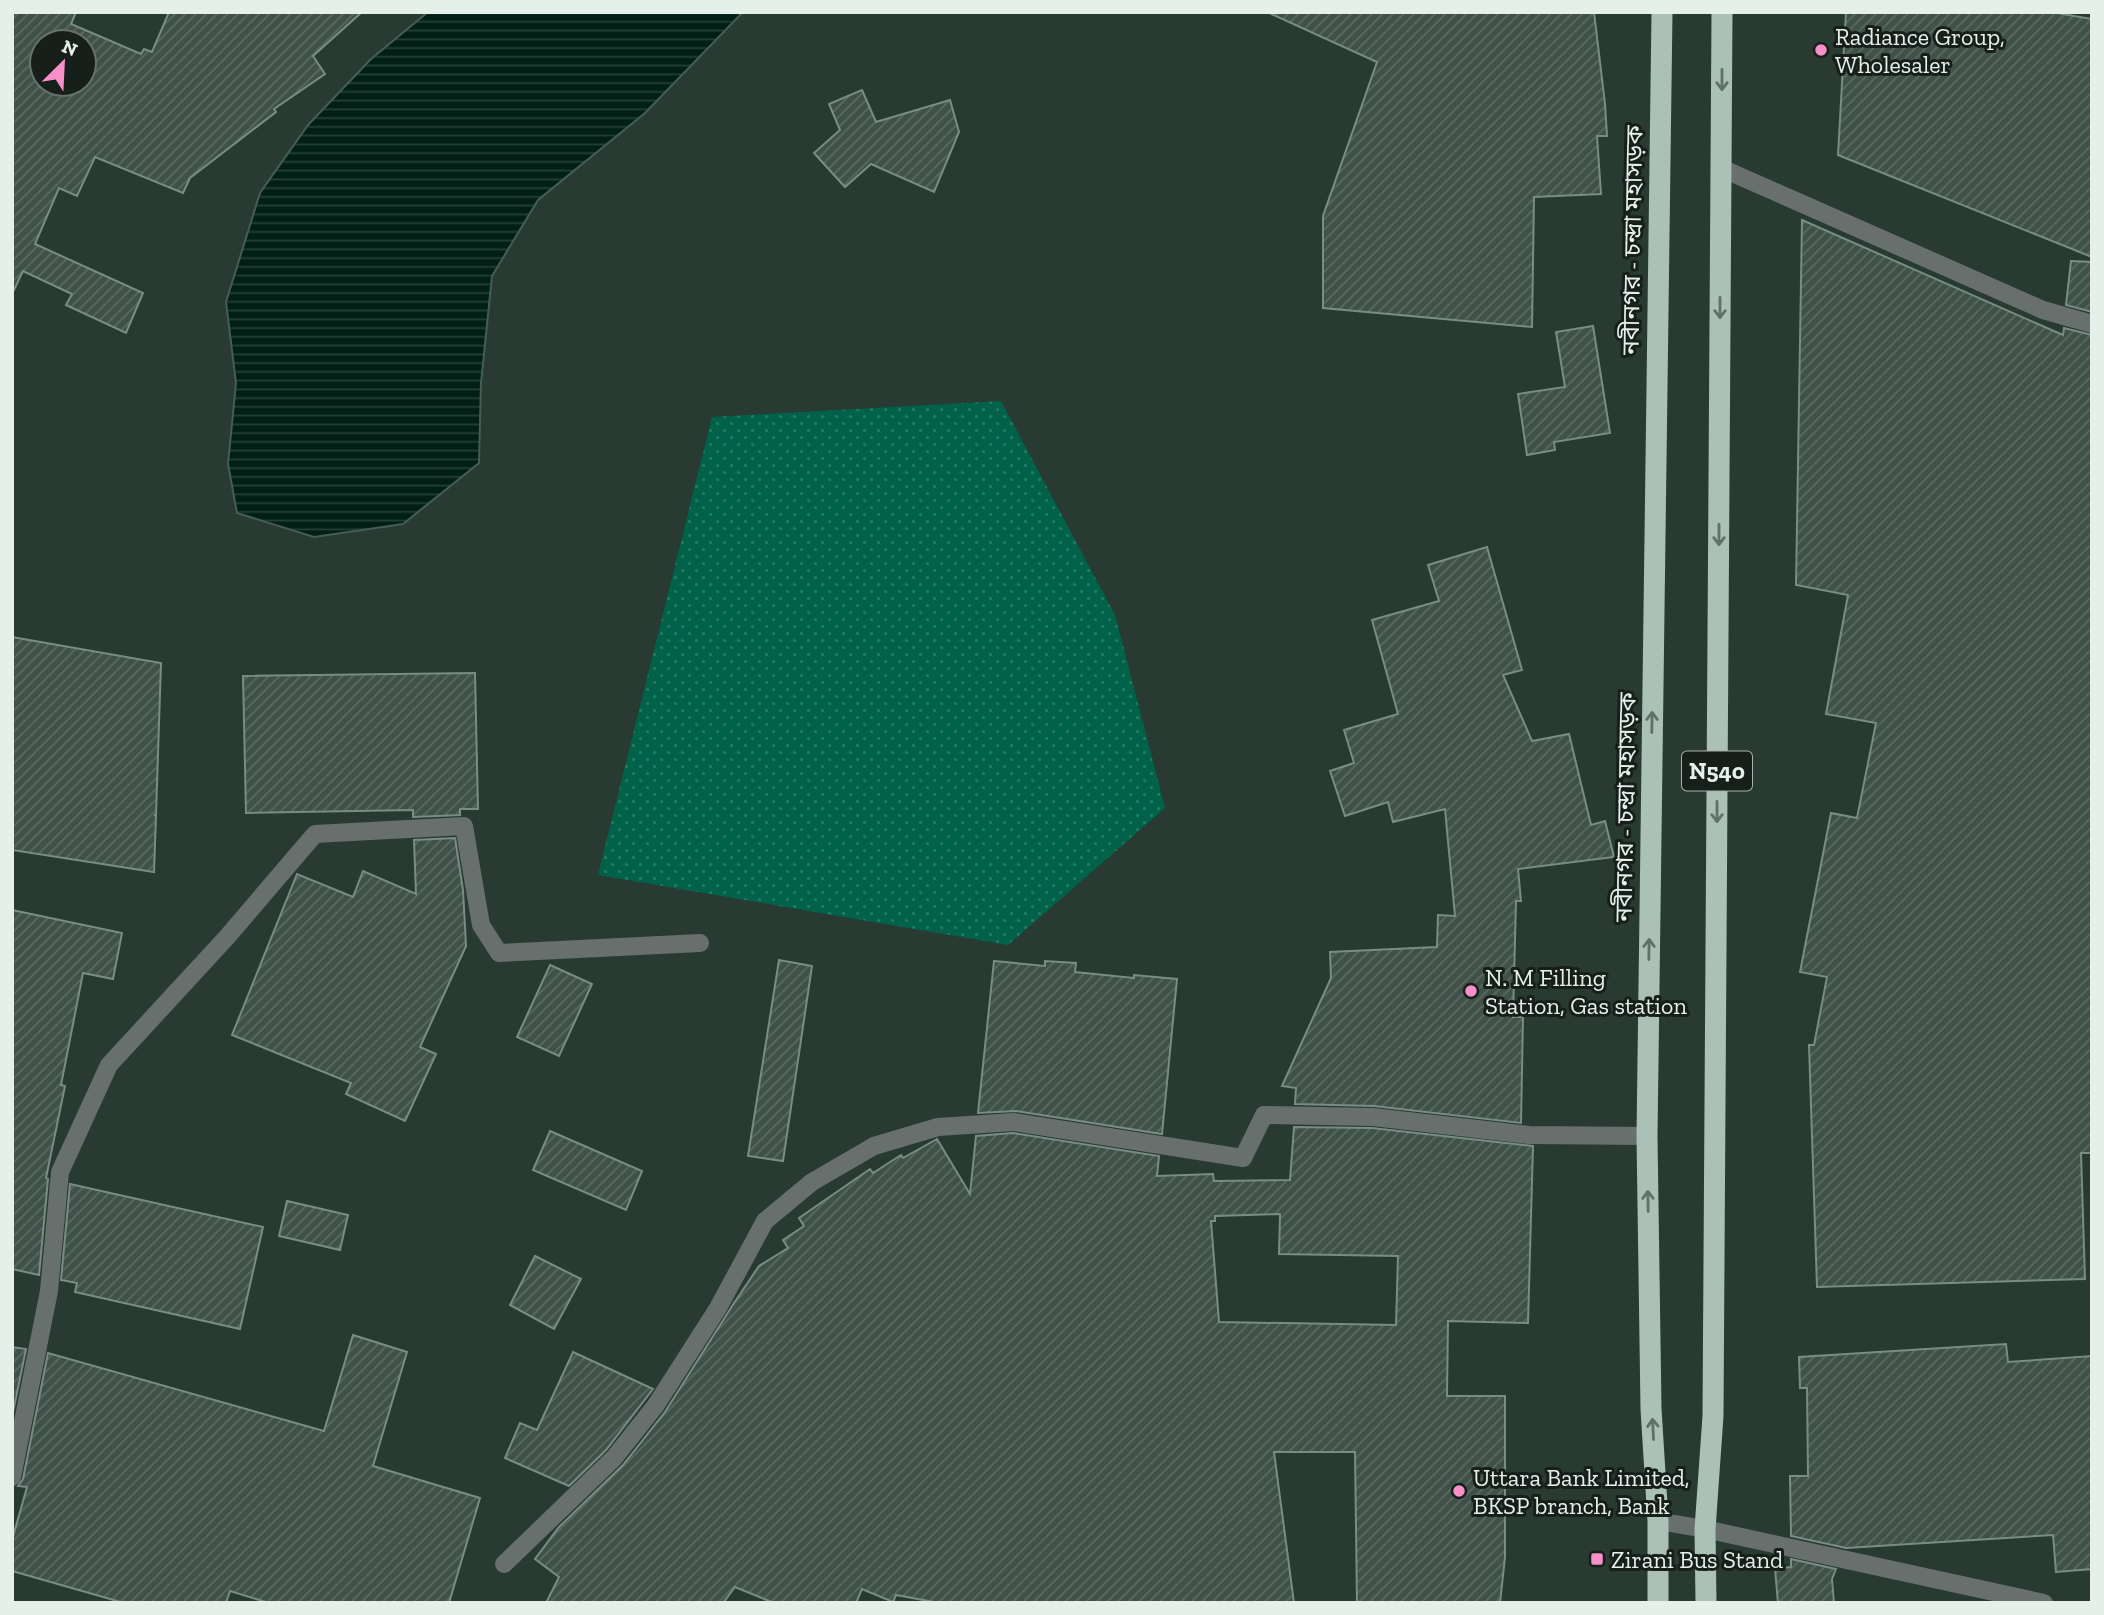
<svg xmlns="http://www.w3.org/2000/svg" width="2104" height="1615" font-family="'Zilla Slab','Noto Sans Bengali',serif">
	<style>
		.park { fill: url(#park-dots) }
		.water { fill: url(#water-rules); stroke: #455e55; stroke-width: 2 }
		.building { fill: url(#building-hatch); stroke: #798d85; stroke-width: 2; fill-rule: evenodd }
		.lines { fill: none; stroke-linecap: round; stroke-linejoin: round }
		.minor { stroke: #67706c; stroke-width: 18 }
		.highway { stroke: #abc0b6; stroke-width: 21 }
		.oneway { stroke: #617068 }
		.poi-dot { fill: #f98fc9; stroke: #171f1b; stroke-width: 2.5 }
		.labels { text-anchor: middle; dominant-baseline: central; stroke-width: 6; stroke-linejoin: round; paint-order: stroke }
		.shield { fill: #171f1b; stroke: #a7b1ad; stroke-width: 2 }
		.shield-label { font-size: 23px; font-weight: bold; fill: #e5f0eb }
		.poi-label { font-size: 24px; fill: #e5f0eb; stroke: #171f1b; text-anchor: start }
		.street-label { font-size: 24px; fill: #e5f0eb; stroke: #171f1b }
	</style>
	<defs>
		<pattern id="park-dots" width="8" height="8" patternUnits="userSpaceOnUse" patternTransform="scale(1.75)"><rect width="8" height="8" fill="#006349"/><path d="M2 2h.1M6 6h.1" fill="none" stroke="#257a63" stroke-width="1.8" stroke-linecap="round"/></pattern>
		<pattern id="water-rules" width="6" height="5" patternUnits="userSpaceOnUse" patternTransform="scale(1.75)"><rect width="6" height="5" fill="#001f15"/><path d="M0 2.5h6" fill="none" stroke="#254037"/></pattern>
		<pattern id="building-hatch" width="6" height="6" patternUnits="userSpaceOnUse" patternTransform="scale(1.75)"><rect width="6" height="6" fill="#3f5149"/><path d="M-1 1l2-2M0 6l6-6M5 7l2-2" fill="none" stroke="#5b6a63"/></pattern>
	</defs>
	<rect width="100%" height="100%" fill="#283a32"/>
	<!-- park -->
	<path class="park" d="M 1001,401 L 1115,615 L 1165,808 L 1008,945 L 598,875 L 712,417 Z"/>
	<!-- water -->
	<path class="water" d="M 428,12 L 743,12 L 645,113 L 538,200 L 492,276 L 481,383 L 479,463 L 403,524 L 314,537 L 237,513 L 228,464 L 236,383 L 226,302 L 260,193 L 308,125 L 371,59 Z"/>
	<!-- building -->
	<path class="building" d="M 12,12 L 76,12 L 71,24 L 141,54 L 144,49 L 152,52 L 169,12 L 362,12 L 313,56 L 325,74 L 274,109 L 276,112 L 190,178 L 183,193 L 95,157 L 77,196 L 59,188 L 35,244 L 143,293 L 126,333 L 66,305 L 72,294 L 23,271 L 12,294 ZM 42,42 L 84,42 L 84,84 L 42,84 Z
		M 1267,12 L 1594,12 L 1605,104 L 1607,136 L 1597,136 L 1601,194 L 1534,197 L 1532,327 L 1323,308 L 1323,216 L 1377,62 Z
		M 1846,12 L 2051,12 L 2092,19 L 2092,257 L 1838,155 Z
		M 862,90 L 876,122 L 950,100 L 959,132 L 934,192 L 871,164 L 845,187 L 814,153 L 840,130 L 829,104 Z
		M 1802,220 L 2063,335 L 2064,328 L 2092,335 L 2092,1153 L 2081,1153 L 2085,1279 L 1817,1287 L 1809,1045 L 1814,1045 L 1827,977 L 1800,972 L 1831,813 L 1857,818 L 1876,723 L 1826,714 L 1848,595 L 1796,585 Z
		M 2071,261 L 2092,262 L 2092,312 L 2066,305 Z
		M 1593,326 L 1610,433 L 1554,442 L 1555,450 L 1527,455 L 1518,394 L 1565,387 L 1556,332 Z
		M 1487,547 L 1522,670 L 1503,675 L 1532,741 L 1569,734 L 1591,825 L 1605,821 L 1614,857 L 1518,869 L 1521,901 L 1516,901 L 1513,1017 L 1523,1017 L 1521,1123 L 1374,1106 L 1295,1104 L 1296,1088 L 1282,1086 L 1331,978 L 1330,952 L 1437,947 L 1438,915 L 1455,916 L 1445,809 L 1393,822 L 1388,802 L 1345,816 L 1330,771 L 1354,763 L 1344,730 L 1398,714 L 1372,620 L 1439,601 L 1428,565 Z
		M 12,637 L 161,663 L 156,815 L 154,815 L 156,816 L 154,872 L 12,850 Z
		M 475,673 L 478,809 L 460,809 L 460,815 L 413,817 L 413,810 L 246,813 L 243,676 Z
		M 455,838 L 463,890 L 466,946 L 420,1047 L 436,1054 L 405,1121 L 346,1094 L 351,1083 L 232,1035 L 297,874 L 353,897 L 363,871 L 416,894 L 414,840 Z
		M 12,910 L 122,933 L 113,979 L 83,973 L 61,1085 L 65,1086 L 46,1178 L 48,1179 L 39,1275 L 12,1269 Z
		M 779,960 L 812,966 L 783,1161 L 748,1156 Z
		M 994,961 L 1045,966 L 1045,961 L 1076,963 L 1075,972 L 1134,978 L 1134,975 L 1177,979 L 1162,1134 L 1016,1111 L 978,1113 Z
		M 550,965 L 592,984 L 559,1056 L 517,1037 Z
		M 1294,1127 L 1372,1128 L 1533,1146 L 1528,1323 L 1448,1321 L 1447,1396 L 1505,1396 L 1505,1557 L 1500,1603 L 1357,1603 L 1355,1452 L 1274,1452 L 1294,1603 L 939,1603 L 896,1595 L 893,1602 L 862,1589 L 856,1603 L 774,1603 L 735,1587 L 723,1603 L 546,1603 L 559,1577 L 535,1559 L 559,1527 L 623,1465 L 665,1412 L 734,1303 L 759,1266 L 788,1248 L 783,1240 L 804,1226 L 799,1218 L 870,1169 L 873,1173 L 901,1155 L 903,1158 L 937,1139 L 970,1194 L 976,1136 L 1013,1133 L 1159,1156 L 1157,1176 L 1213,1174 L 1214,1181 L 1290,1180 ZM 1280,1214 L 1279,1254 L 1398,1256 L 1396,1325 L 1219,1322 L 1211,1221 L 1215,1221 L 1215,1216 Z
		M 550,1131 L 642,1171 L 626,1210 L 533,1170 Z
		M 70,1184 L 263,1227 L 240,1329 L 75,1292 L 77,1283 L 61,1280 Z
		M 287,1201 L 348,1215 L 340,1250 L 279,1236 Z
		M 535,1256 L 581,1279 L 554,1329 L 510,1305 Z
		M 353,1335 L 407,1352 L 373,1466 L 480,1498 L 449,1603 L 269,1603 L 230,1591 L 226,1603 L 124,1603 L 12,1571 L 12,1540 L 27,1487 L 18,1486 L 23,1479 L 48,1353 L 324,1431 Z
		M 2006,1344 L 2008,1362 L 2092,1356 L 2092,1569 L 2056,1572 L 2053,1535 L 1846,1548 L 1791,1536 L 1790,1476 L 1808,1476 L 1807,1388 L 1800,1388 L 1799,1357 Z
		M 12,1347 L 26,1349 L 12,1417 Z
		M 573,1352 L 653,1389 L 606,1450 L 569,1486 L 505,1458 L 520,1423 L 537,1430 Z
		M 1791,1559 L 1836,1569 L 1832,1579 L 1834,1603 L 1778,1603 L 1775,1569 L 1791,1567 Z"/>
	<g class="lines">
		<!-- minor -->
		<path class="minor" d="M 1721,168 L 2043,310 L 2092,324
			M 12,1477 L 49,1291 L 60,1172 L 109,1065 L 227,937 L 315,834 L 464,826 L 481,925 L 499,953 L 700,943
			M 1658,1521 L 1705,1529 L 2044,1603
			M 504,1564 L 614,1458 L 656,1405 L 718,1308 L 765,1221 L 812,1182 L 874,1146 L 938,1127 L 1014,1122 L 1243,1158 L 1264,1115 L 1373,1117 L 1529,1135 L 1647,1136"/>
		<!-- highway -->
		<path class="highway" d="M 1658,1603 L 1658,1521 L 1651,1409 L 1647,1136 L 1662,12
			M 1706,1603 L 1705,1529 L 1713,1416 L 1722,12"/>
	</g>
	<!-- one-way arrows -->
	<defs><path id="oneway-shaft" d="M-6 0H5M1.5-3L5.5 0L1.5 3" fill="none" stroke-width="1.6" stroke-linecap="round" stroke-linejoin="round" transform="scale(1.75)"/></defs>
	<g class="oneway">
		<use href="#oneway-shaft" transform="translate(1722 80) rotate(90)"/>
		<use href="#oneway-shaft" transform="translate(1720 308) rotate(90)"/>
		<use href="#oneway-shaft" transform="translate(1719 535) rotate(90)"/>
		<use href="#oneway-shaft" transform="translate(1652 722) rotate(-89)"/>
		<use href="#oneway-shaft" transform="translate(1717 812) rotate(90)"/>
		<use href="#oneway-shaft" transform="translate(1649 949) rotate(-89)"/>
		<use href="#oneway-shaft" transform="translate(1648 1201) rotate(-91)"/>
		<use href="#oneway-shaft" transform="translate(1653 1429) rotate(-93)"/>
	</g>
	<!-- markers -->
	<g class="poi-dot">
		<circle cx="1821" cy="50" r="7"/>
		<circle cx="1471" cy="991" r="7"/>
		<circle cx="1459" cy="1491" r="7"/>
		<rect x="1590" y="1552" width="14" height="14" rx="3.5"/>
	</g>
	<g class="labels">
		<!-- shield labels -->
		<rect class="shield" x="1682" y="751.5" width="70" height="39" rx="5"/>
		<g class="shield-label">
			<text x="1717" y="771">N540</text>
		</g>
		<!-- poi labels -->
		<g class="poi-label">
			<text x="1835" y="36">Radiance Group,<tspan x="1835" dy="28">Wholesaler</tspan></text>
			<text x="1485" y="977">N. M Filling<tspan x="1485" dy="28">Station, Gas station</tspan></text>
			<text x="1473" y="1477">Uttara Bank Limited,<tspan x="1473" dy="28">BKSP branch, Bank</tspan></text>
			<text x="1611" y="1559">Zirani Bus Stand</text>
		</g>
		<!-- street labels -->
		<g class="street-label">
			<text transform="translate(1632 240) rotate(-89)">নবীনগর - চন্দ্রা মহাসড়ক</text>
			<text transform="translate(1625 807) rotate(-89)">নবীনগর - চন্দ্রা মহাসড়ক</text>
		</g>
	</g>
	<!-- border -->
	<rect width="2104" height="1615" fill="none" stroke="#e5f0eb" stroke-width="28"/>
	<!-- north arrow -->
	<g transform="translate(63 63) rotate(24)"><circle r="33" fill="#171f1b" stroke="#69736e" stroke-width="2"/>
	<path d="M0-5L12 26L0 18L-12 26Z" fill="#f98fc9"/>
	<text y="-10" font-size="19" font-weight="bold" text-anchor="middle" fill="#e5f0eb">N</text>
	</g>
</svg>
